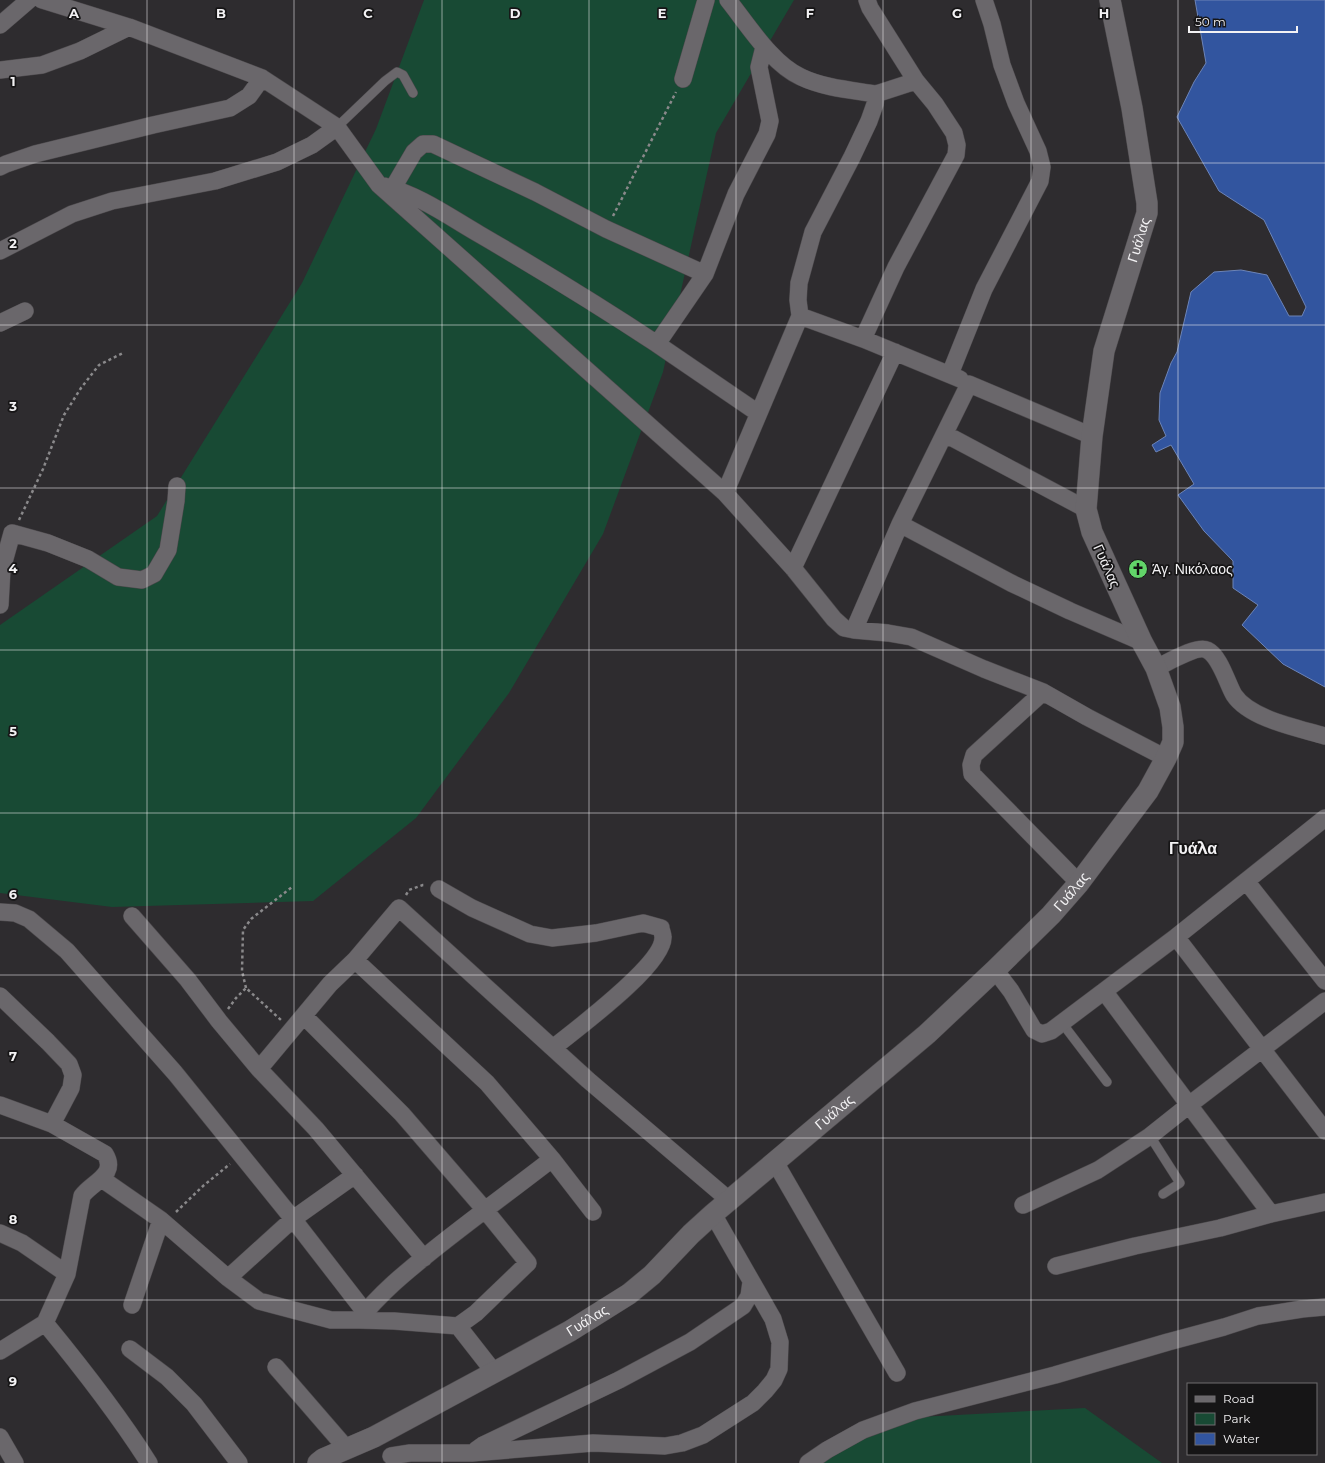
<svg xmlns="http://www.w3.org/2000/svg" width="1325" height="1463" font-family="Montserrat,sans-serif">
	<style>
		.green { fill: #184a34 }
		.water { fill: #32559f; stroke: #6c84b8 }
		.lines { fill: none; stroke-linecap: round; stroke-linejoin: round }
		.service-casing { stroke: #4c494c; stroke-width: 10 }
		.minor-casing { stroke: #4c494c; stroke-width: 18 }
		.tertiary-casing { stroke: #4c494c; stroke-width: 22 }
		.path { stroke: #8a898b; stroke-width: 2.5; stroke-dasharray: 3 3; stroke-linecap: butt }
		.service { stroke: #6a676b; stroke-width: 9 }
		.minor { stroke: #6a676b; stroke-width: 17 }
		.tertiary { stroke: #6a676b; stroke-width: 21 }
		.grid { fill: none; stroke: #f3f2f4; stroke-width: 1; stroke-opacity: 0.55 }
		.labels { text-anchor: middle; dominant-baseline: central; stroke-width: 3.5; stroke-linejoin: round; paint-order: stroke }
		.street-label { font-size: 14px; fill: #f3f2f4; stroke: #161516 }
		.poi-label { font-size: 14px; fill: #f3f2f4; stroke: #161516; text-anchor: start }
		.quarter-label { font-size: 16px; font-weight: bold; fill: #f3f2f4; stroke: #161516 }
		.grid-label { font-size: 13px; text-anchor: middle; font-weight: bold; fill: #f3f2f4; stroke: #161516; stroke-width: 3.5; stroke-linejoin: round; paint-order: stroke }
	</style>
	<rect width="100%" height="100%" fill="#2e2c2f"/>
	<!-- green -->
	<path class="green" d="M 424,0 L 794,0 L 716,133 L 663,372 L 603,534 L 509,693 L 416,818 L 313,901 L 112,907 L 0,893 L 0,625 L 157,516 L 302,283 L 376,129 Z
		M 1085,1408 L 1162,1463 L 820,1463 L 901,1418 Z"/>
	<!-- water -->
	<path class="water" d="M 1195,0 L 1325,0 L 1325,687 L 1283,664 L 1242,625 L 1258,605 L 1233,588 L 1233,561 L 1204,531 L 1178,495 L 1194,484 L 1171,445 L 1156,452 L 1152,445 L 1166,436 L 1159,420 L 1160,393 L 1171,363 L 1177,352 L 1191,292 L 1214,272 L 1241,270 L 1267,275 L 1289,316 L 1302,316 L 1306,307 L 1264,220 L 1219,191 L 1177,117 L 1194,82 L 1206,63 Z"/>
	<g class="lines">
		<defs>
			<path id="service" d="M 337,127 L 385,81 L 397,72 L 403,75 L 413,93
				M 1062,1023 L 1107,1082
				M 1150,1136 L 1180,1183 L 1163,1194"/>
			<path id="minor" d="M 42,0 L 129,27 L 262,78 L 337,127 L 379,185 L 725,493 L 793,568 L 834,619 L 844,628 L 854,630 L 900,524 L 969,384 L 1092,436
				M 728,0 C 748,25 772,64 801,77 C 824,88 851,90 876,94
				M 0,25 L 29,0
				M 0,70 L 42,65 L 80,51 L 129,27
				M 683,79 L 706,0
				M 0,167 L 6,164 L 35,154 L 84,142 L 153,125 L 230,108 L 249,96 L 262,78
				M 384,186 C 419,195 448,216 479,234 C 539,269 598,305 657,344 L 705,274 L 736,194 L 767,134 L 770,121 L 759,67 L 764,47
				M 393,188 L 414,152 L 423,144 L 433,144 L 535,192 L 606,229 L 705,274
				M 0,251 L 72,214 L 112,201 L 215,181 L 277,162 L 312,145 L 337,127
				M 800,316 L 798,300 L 799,283 L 813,232 L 852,157 L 869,121 L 875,104 L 876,94 L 916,81
				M 0,323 L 25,311
				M 863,339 L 896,267 L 956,155 L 957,145 L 954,133 L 935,104 L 916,81 L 870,8 L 867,0
				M 657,344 L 758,413
				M 950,374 L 984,289 L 1040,181 L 1042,167 L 1038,151 L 1016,103 L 1002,65 L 992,24 L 984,0
				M 945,434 L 1086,509
				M 725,493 L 800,316 L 863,339 L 960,379
				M 900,524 L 1011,583 L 1070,611 L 1142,642
				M 793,568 L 895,352
				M 0,605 L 2,569 L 12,533 L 48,543 L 88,559 L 118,577 L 142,580 L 154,574 L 168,550 L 176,501 L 177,486
				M 854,630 L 888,633 L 911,637 L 984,669 L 1043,692 L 1087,717 L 1166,758
				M 1156,668 C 1167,663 1197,645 1207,650 C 1220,656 1227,683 1234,695 C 1250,719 1298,728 1325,736
				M 1043,692 L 974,755 L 971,765 L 972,774 L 1079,883
				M 1246,881 L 1325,981
				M 439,889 L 472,908 L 530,934 L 552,938 L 596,933 L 643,923 L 661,928 C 661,930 663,934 663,937 C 664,965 576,1029 553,1048
				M 0,912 L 15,913 L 29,919 L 67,951 L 175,1073 L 293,1219 L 365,1312
				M 132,916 L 188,980 L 219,1021 L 259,1069 L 316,1129 L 424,1258
				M 1176,937 L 1325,1131
				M 355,960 L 487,1083 L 552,1159 L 593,1212
				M 995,970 L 1011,991 L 1034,1030 L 1042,1034 L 1051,1031 L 1176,937 L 1325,818
				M 0,996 L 48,1042 L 69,1064 L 73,1075 L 71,1088 L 52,1124
				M 1325,1001 L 1189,1105 L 1271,1214 L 1325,1202
				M 304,1016 L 402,1114 L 485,1210 L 528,1263 L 476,1313 L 458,1326
				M 259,1069 L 330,984 L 355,960 L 399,908 L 588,1080 L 729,1200
				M 0,1105 L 52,1124 L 105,1154 C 118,1175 92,1182 82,1196 L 67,1274 L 45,1323 L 0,1351
				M 775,1162 L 897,1373
				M 102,1179 L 161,1220 L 228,1278 L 259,1301 L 331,1320 L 359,1320 C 380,1293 406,1272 432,1251 C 472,1219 512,1190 552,1159
				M 1023,1205 L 1098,1170 L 1150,1136 L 1189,1105 L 1104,991
				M 0,1233 L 22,1243 L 67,1274
				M 1056,1266 L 1135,1246 L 1220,1228 L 1271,1214
				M 228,1278 L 293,1219 L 355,1175
				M 132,1305 L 161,1220
				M 359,1320 L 394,1321 L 458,1326 L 494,1372
				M 45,1323 C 82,1368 118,1414 149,1463
				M 130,1349 L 167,1377 L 194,1404 L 239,1463
				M 276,1367 L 347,1449
				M 0,1437 L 15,1463
				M 476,1450 L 483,1445 L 619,1380 L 690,1342 L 743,1306 L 749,1296 L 751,1282
				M 391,1456 L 410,1453 L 472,1453 L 593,1443 L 665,1446 L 682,1443 L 703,1435 L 753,1403 L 765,1391 L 774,1380 L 779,1369 L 780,1342 L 773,1319 L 713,1214
				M 808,1463 L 827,1450 L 863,1430 L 915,1411 L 1055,1375 L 1168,1342 L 1224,1327 L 1258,1316 L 1302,1309 L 1325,1307"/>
			<g id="tertiary">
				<path id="s1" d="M 318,1463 L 323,1459 L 374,1437 L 506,1366 L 570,1331 L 629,1294 L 652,1275 L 691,1234 L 713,1214 L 927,1034 L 995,970 L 1051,915 L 1079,883 L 1148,791 L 1166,758 L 1173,742 L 1173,727 L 1170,707 L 1156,668 L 1142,642 L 1092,532 L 1086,509 L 1092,436 L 1104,351 L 1147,213 L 1147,203 L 1132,108 L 1110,0"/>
			</g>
		</defs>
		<!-- service casing -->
		<use href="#service" class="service-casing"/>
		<!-- minor casing -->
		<use href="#minor" class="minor-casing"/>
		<!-- tertiary casing -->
		<use href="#tertiary" class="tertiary-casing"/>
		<!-- path -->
		<path class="path" d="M 613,216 L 676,92
			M 19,520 L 43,469 L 64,415 L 81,388 L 99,365 L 123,353
			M 406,895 L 409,890 L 423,885 L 425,885
			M 246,988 L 242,971 L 243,930 L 251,919 L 292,887
			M 228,1009 L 236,998 L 246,988 L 281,1020
			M 176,1212 L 203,1186 L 230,1164"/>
		<!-- service -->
		<use href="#service" class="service"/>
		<!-- minor -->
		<use href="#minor" class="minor"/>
		<!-- tertiary -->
		<use href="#tertiary" class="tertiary"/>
	</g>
	<!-- grid -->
	<path class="grid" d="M 147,0 L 147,1463M 294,0 L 294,1463M 442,0 L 442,1463M 589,0 L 589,1463M 736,0 L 736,1463M 883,0 L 883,1463M 1031,0 L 1031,1463M 1178,0 L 1178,1463M 0,163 L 1325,163M 0,325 L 1325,325M 0,488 L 1325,488M 0,650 L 1325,650M 0,813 L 1325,813M 0,975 L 1325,975M 0,1138 L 1325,1138M 0,1300 L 1325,1300"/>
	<!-- icons -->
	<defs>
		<symbol id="church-disc" viewBox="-11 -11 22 22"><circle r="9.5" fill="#62d469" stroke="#161516"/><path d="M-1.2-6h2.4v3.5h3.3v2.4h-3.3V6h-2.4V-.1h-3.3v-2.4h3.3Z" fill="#111"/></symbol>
	</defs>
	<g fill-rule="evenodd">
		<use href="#church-disc" x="1127" y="558" width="22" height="22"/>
	</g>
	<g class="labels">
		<!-- street labels -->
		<g class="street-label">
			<text stroke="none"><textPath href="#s1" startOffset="1661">Γυάλας</textPath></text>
			<text transform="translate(1107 566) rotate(66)">Γυάλας</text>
			<text stroke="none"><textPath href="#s1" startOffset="953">Γυάλας</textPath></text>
			<text stroke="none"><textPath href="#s1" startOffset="629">Γυάλας</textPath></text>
			<text stroke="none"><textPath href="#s1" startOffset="305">Γυάλας</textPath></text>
		</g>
		<!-- poi labels -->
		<g class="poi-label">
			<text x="1152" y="569">Άγ. Νικόλαος</text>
		</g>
		<!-- quarter labels -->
		<g class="quarter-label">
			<text x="1193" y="848">Γυάλα</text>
		</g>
	</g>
	<g class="grid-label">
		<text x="74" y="18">A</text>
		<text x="221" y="18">B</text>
		<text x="368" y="18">C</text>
		<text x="515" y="18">D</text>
		<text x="662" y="18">E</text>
		<text x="810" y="18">F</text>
		<text x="957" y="18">G</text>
		<text x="1104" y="18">H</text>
		<text x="13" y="86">1</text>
		<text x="13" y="248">2</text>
		<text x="13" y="411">3</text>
		<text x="13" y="573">4</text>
		<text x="13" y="736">5</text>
		<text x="13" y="899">6</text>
		<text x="13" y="1061">7</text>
		<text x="13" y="1224">8</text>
		<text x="13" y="1386">9</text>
	</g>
	<!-- legend -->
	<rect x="1187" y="1383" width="130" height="72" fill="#161516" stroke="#6e6d6f"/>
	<rect x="1195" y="1396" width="20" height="6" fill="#6a676b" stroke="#6e6d6f"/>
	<text x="1223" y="1403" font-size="12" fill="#f3f2f4">Road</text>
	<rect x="1195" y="1413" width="20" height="12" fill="#184a34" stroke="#6e6d6f"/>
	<text x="1223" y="1423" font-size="12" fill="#f3f2f4">Park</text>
	<rect x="1195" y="1433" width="20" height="12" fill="#32559f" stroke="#6e6d6f"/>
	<text x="1223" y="1443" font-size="12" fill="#f3f2f4">Water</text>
	<!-- scale -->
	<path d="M1189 26v6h108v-6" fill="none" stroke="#f3f2f4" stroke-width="2"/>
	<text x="1195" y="26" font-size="12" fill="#f3f2f4" stroke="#161516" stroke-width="3" paint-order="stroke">50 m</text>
</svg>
